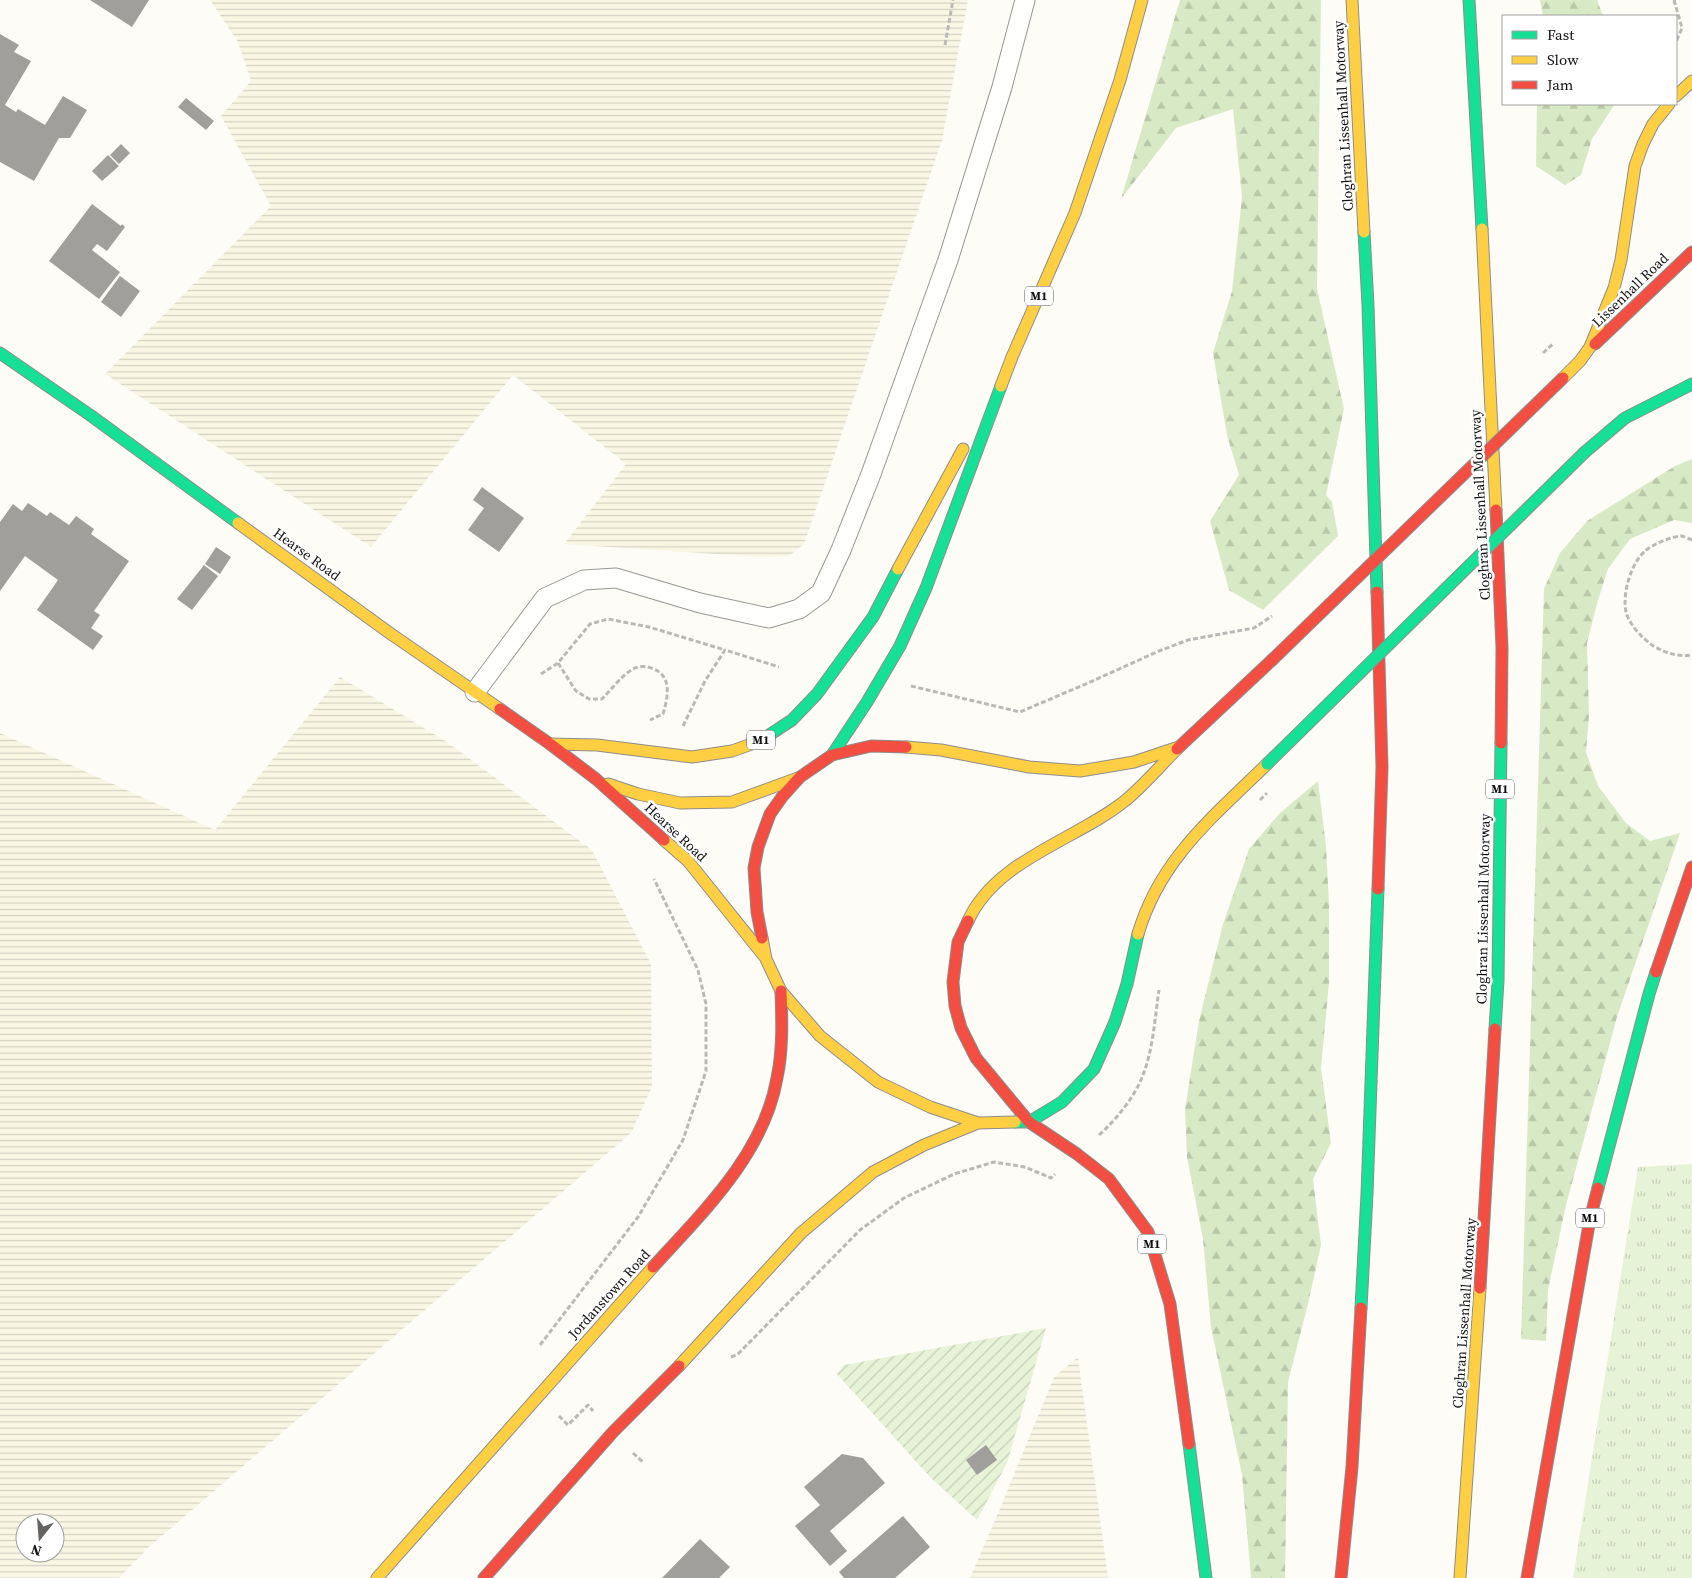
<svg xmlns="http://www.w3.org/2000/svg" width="1692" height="1578" font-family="'Source Serif 4',serif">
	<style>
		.farmland { fill: url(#farmland-rules); fill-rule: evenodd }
		.grass { fill: url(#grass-tufts) }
		.forest { fill: url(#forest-firs) }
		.garden { fill: url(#garden-furrows) }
		.building { fill: #a19f9c }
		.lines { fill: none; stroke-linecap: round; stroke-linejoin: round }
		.lane-casing { stroke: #979795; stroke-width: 21 }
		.fast-casing { stroke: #8e8d8b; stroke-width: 13 }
		.slow-casing { stroke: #8e8d8b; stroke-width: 13 }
		.jam-casing { stroke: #8e8d8b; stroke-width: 13 }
		.path { stroke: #b9b9b8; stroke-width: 3; stroke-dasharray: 5 2.5; stroke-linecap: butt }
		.lane { stroke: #fffffe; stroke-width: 19 }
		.fast { stroke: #16e098; stroke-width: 11 }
		.slow { stroke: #ffcf43; stroke-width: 11 }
		.jam { stroke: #f24e42; stroke-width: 11 }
		.fast-bridge-casing { stroke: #8e8d8b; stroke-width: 13; stroke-linecap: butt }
		.jam-bridge-casing { stroke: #8e8d8b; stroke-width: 13; stroke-linecap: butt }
		.path-bridge { stroke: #b9b9b8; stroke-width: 3; stroke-dasharray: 5 2.5; stroke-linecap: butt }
		.fast-bridge { stroke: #16e098; stroke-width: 11 }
		.jam-bridge { stroke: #f24e42; stroke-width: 11 }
		.labels { text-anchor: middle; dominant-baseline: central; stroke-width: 5; stroke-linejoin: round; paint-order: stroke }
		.shield { fill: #fff; stroke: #585858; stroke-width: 1 }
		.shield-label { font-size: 12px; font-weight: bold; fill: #111 }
		.street-label { font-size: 14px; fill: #111; stroke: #fff }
	</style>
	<defs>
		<pattern id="farmland-rules" width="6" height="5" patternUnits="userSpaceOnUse" patternTransform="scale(1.25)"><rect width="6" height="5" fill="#f9f7e4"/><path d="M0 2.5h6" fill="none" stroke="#d4d3c3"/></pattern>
		<pattern id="grass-tufts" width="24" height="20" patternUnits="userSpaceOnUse" patternTransform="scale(1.25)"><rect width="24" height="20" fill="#e7f3d7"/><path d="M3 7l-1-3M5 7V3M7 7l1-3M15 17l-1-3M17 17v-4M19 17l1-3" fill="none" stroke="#c5cfb8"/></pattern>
		<pattern id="forest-firs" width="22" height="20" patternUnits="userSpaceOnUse" patternTransform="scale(1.25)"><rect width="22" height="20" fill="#d8eac5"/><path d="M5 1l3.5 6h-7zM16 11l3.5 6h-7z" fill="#b8c8a8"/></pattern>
		<pattern id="garden-furrows" width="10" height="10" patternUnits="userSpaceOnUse" patternTransform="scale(1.25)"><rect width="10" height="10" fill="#e7f3d7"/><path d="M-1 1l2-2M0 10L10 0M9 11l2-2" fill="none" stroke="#c5cfb8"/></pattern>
	</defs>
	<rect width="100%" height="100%" fill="#fdfcf7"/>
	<!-- farmland -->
	<path class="farmland" d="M 210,0 L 968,0 L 942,140 L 804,544 L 789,556 L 760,557 L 564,544 L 626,464 L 513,375 L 371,547 L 105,374 L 271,206 L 221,116 L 251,81 L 238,42 Z
		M 340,677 L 447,742 L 592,850 L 651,964 L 652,1087 L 631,1133 L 149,1547 L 119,1578 L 0,1578 L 0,733 L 215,830 ZM 25,1523 L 55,1523 L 55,1553 L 25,1553 Z
		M 1078,1357 L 1108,1578 L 970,1578 L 999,1511 L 1054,1377 Z"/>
	<!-- grass -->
	<path class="grass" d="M 1692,1164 L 1692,1578 L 1573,1578 L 1638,1167 Z"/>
	<!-- forest -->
	<path class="forest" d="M 1180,0 L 1321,0 L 1317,289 L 1344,409 L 1326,495 L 1332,502 L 1338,536 L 1263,610 L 1229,590 L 1210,521 L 1239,475 L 1227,435 L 1213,353 L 1232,291 L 1242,197 L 1233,109 L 1176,128 L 1121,199 Z
		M 1540,0 L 1597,0 L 1603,16 L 1543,16 Z
		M 1537,104 L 1615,104 L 1592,139 L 1581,175 L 1565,185 L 1536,166 Z
		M 1692,459 L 1692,523 L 1674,520 L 1630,539 L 1608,569 L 1598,600 L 1587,643 L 1589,716 L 1586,752 L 1598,786 L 1626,823 L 1650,841 L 1680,833 L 1617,1017 L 1566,1205 L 1548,1290 L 1546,1341 L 1521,1339 L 1544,589 L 1560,553 L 1587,521 L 1675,466 Z
		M 1318,781 L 1326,846 L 1329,903 L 1329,983 L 1321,1068 L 1331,1143 L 1313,1179 L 1321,1245 L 1308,1304 L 1288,1382 L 1285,1578 L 1251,1578 L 1242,1475 L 1211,1327 L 1203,1239 L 1187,1157 L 1185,1109 L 1199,1021 L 1223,924 L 1249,849 L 1280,813 Z"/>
	<!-- garden -->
	<path class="garden" d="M 1046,1328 L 1007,1463 L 977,1520 L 930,1477 L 837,1374 L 844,1365 Z"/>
	<!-- building -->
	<path class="building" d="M 90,0 L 149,0 L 132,27 Z
		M 0,34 L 19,45 L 14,52 L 31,61 L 5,105 L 16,112 L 18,109 L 45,125 L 63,96 L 87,110 L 70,138 L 59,138 L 34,181 L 0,162 Z
		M 186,98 L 214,121 L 206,130 L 178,107 Z
		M 121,144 L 130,153 L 119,164 L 110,155 Z
		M 108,155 L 119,166 L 102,181 L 92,171 Z
		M 92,204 L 121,226 L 122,224 L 125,227 L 107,251 L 97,244 L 92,250 L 120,272 L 99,299 L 49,261 Z
		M 120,276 L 140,291 L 121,317 L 101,302 Z
		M 482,487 L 524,518 L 499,552 L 468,530 L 484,508 L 473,500 Z
		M 28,503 L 47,516 L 50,512 L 69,525 L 76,516 L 94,529 L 91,534 L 129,561 L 94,611 L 100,615 L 91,628 L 103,636 L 93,650 L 37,610 L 58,580 L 25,556 L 0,591 L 0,522 L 13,504 L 22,511 Z
		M 216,547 L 231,557 L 220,574 L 205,564 Z
		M 204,565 L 218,576 L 192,610 L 177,599 Z
		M 986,1445 L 997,1460 L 977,1475 L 966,1460 Z
		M 842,1454 L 863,1458 L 885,1483 L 830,1531 L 847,1551 L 830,1566 L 795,1526 L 820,1505 L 804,1487 Z
		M 903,1516 L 930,1547 L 895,1578 L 844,1578 L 839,1572 Z
		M 700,1539 L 730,1567 L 719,1578 L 662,1578 Z"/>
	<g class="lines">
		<defs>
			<path id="lane" d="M 475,692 L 545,598 L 584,580 L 616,578 L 700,603 L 769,618 L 799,609 L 821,593 L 841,550 L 871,474 L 948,260 L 1002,87 L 1025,0"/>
			<path id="fast" d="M 1469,0 L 1482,229
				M 1364,232 L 1368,305 L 1377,592
				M 0,353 L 90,415 L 238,523
				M 1585,452 L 1625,418 L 1692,384
				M 760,741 L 792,720 L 817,694 L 873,617 L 898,569
				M 832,755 L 867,702 L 900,646 L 926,588 L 1001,386
				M 1495,1029 L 1498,981 L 1501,743
				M 1015,1122 L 1029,1122 L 1062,1102 L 1094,1069 L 1115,1022 L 1127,984 L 1138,934
				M 1598,1188 L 1649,994 L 1656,972
				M 1361,1308 L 1367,1194 L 1378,889
				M 1189,1444 L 1206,1578"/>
			<path id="slow" d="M 1352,0 L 1364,232
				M 1676,96 L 1692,81
				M 1482,229 L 1496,510
				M 1563,378 L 1580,361 L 1590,347 L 1614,288 L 1621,260 L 1635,166 L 1643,144 L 1653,124 L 1669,104
				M 1001,386 L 1012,357 L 1075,213 L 1120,80 L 1142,0
				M 238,523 L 391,634 L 500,709
				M 898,569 L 963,449
				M 550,744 L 597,745 L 692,757 L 732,751 L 760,741
				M 906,747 L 941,750 L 1029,767 L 1080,771 L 1134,762 L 1179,747
				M 608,784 L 638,794 L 680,803 L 732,802 L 798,778
				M 664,840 L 688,861 L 764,956
				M 968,921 C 996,859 1077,840 1126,800 C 1144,785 1160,766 1177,749
				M 1138,934 C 1160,859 1213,817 1267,764
				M 762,938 L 766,959 L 781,991 L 820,1036 L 878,1082 L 930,1107 L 978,1123 L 1015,1122
				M 679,1366 L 801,1233 L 873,1172 L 924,1145 L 978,1123
				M 377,1578 L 653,1267
				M 1460,1578 L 1480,1288"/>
			<path id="jam" d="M 1595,344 L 1692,252
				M 1496,510 L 1502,648 L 1501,743
				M 1377,592 L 1382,767 L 1378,889
				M 500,709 L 550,744 L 596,779 L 664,840
				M 1177,749 L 1272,660
				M 968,921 L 958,942 L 953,982 L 955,1006 L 961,1028 L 976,1058 L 1029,1122
				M 762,938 L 757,912 L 754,868 L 758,847 L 770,814 L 782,797 L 800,777 L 832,755 L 871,746 L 906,747
				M 1656,972 L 1692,867
				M 1029,1122 L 1077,1154 L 1109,1179 L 1148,1232 L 1170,1304 L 1189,1444
				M 653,1267 C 703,1212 764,1154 777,1078 C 783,1050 782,1020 781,991
				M 1480,1288 L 1495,1029
				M 484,1578 L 613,1432 L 679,1366
				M 1341,1578 L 1352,1467 L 1361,1308
				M 1527,1578 L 1590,1219 L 1598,1188"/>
		</defs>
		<!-- lane casing -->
		<use href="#lane" class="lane-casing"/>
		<!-- fast casing -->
		<use href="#fast" class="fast-casing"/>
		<!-- slow casing -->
		<use href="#slow" class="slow-casing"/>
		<!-- jam casing -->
		<use href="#jam" class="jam-casing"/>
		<!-- path -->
		<path class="path" d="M 1674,0 L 1682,28 L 1676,42
			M 945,45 L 953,0
			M 1692,540 C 1689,539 1684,536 1681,536 C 1670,537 1653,544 1645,551 C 1631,563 1622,594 1626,612 C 1629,624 1642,638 1652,645 C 1665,653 1677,657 1692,655
			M 558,663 L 576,691 L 589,699 L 602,699 C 612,689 621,676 633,669 C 638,666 646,666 651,668 C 673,675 668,697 663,714 L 650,720
			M 541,674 L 558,663 L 590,624 L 608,619 L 649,627 L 725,650
			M 911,686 L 1020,712 L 1088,683 L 1159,651 L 1188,640 L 1254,628 L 1272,616
			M 683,726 L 705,681 L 725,650 L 779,667
			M 1099,1135 C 1116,1120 1136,1095 1143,1075 C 1153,1050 1155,1017 1159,990
			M 540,1345 L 638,1217 L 683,1140 L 706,1071 L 706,1004 L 698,970 L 654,879
			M 731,1357 L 738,1354 L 860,1230 L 904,1198 L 954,1174 L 994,1162 L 1025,1167 L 1051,1178 L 1055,1174
			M 559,1416 L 568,1425 L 588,1405 L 593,1411
			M 633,1453 L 644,1463"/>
		<!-- lane -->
		<use href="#lane" class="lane"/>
		<!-- fast -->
		<use href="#fast" class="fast"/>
		<!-- slow -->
		<use href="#slow" class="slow"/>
		<!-- jam -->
		<use href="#jam" class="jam"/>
		<defs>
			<path id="fast-bridge" d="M 1267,764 L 1585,452"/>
			<path id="jam-bridge" d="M 1272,660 L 1563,378"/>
		</defs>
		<!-- fast-bridge casing -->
		<use href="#fast-bridge" class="fast-bridge-casing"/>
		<!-- jam-bridge casing -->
		<use href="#jam-bridge" class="jam-bridge-casing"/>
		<!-- path-bridge -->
		<path class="path-bridge" d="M 1543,353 L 1554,343
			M 1260,800 L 1267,793"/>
		<!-- fast-bridge -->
		<use href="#fast-bridge" class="fast-bridge"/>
		<!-- jam-bridge -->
		<use href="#jam-bridge" class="jam-bridge"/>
	</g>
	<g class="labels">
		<!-- shield labels -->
		<g class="shield">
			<rect x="1025" y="286.5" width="28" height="19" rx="4"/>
			<rect x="747" y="730.5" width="28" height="19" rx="4"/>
			<rect x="1486" y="779.5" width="28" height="19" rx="4"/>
			<rect x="1576" y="1208.5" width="28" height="19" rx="4"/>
			<rect x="1138" y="1234.5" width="28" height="19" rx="4"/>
		</g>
		<g class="shield-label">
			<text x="1039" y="296">M1</text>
			<text x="761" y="740">M1</text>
			<text x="1500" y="789">M1</text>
			<text x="1590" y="1218">M1</text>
			<text x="1152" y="1244">M1</text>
		</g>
		<!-- street labels -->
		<g class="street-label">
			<text transform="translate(1343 116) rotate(-93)">Cloghran Lissenhall Motorway</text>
			<text transform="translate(1630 290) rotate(-44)">Lissenhall Road</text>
			<text transform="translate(1480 505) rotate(-93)">Cloghran Lissenhall Motorway</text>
			<text transform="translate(307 554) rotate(36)">Hearse Road</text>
			<text transform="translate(676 832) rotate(43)">Hearse Road</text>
			<text transform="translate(1483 909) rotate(-89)">Cloghran Lissenhall Motorway</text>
			<text transform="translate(609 1294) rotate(-48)">Jordanstown Road</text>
			<text transform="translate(1464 1313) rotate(-86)">Cloghran Lissenhall Motorway</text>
		</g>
	</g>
	<!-- legend -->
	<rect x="1502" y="15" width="175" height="90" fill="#ffffff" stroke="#a0a0a0"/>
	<rect x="1512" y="31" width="25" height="8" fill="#16e098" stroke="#a0a0a0"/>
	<text x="1547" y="40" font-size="15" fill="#111111">Fast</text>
	<rect x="1512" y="56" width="25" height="8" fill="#ffcf43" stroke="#a0a0a0"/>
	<text x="1547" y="65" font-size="15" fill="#111111">Slow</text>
	<rect x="1512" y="81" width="25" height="8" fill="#f24e42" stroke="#a0a0a0"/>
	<text x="1547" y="90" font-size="15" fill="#111111">Jam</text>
	<!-- north arrow -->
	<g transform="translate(40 1538) rotate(197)"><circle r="24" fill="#ffffff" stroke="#a0a0a0"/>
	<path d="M0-4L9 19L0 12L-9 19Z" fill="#646362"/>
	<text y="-8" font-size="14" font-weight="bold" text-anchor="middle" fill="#111111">N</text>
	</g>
</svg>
